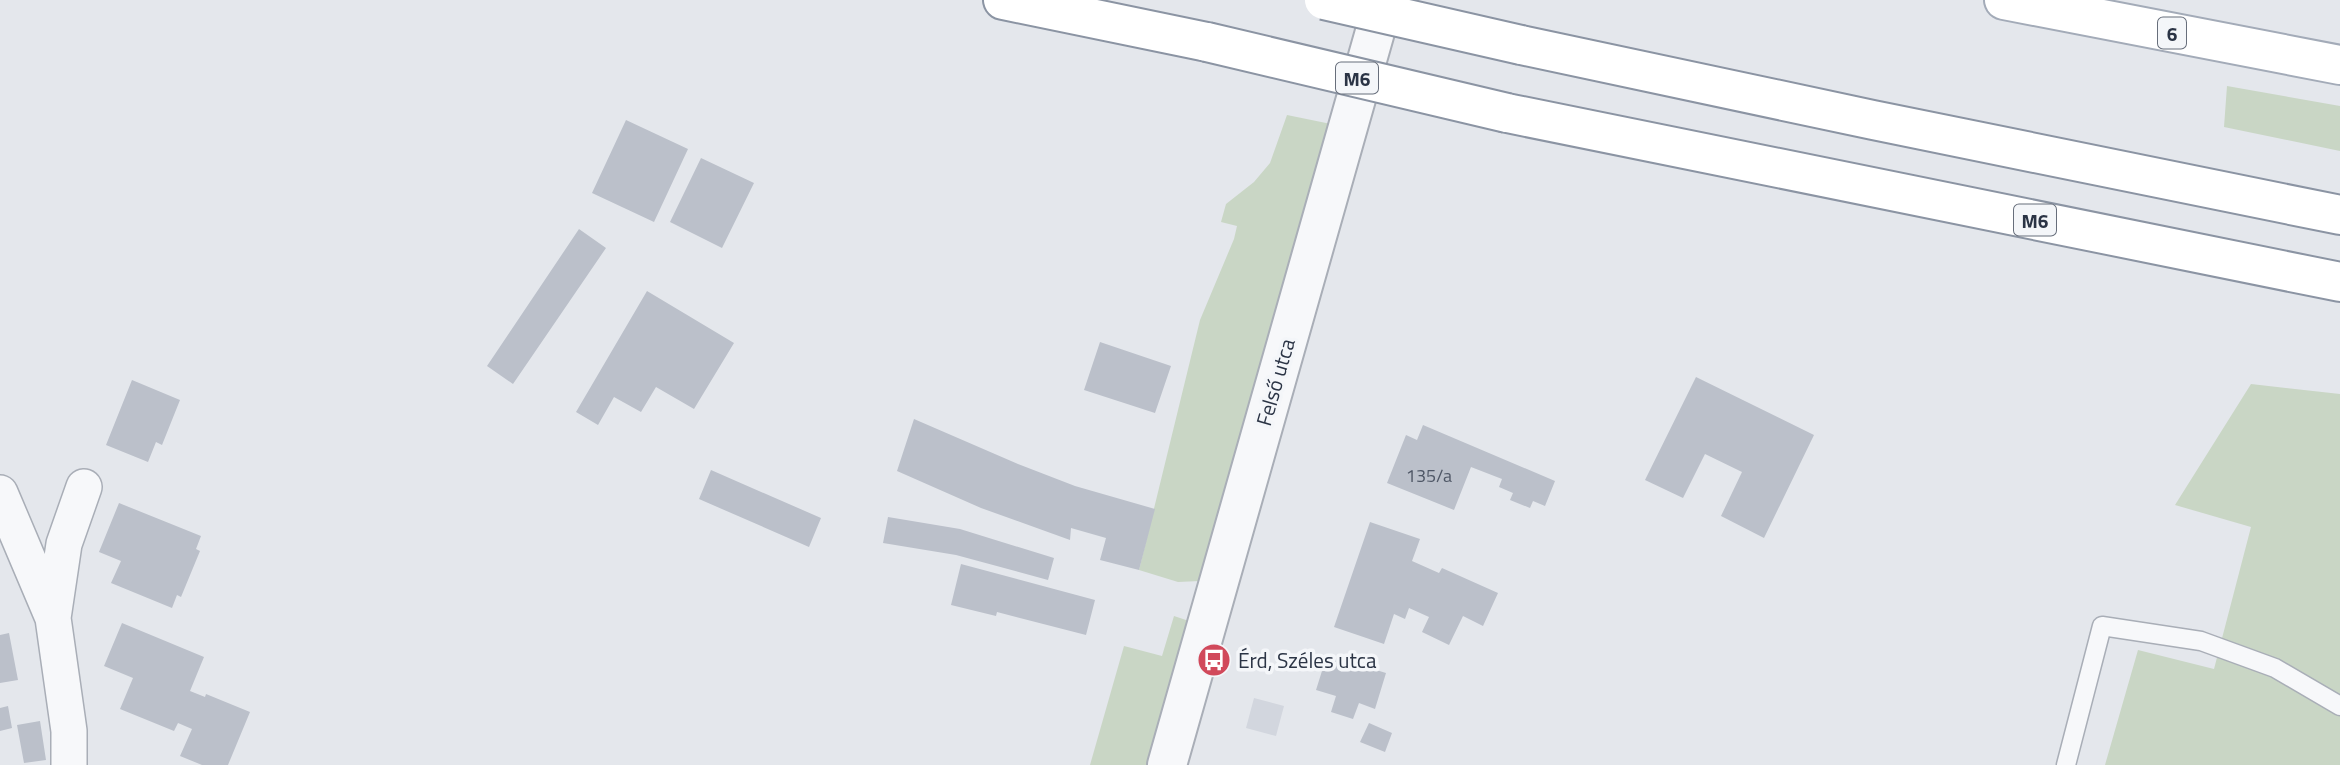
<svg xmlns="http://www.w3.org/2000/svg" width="2340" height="765" font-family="'Titillium Web',sans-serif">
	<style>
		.built { fill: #d2d6de }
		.green { fill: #c9d6c5 }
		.building { fill: #bbc0ca }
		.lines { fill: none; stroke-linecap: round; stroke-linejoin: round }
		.service-casing { stroke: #a9aeb7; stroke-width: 21 }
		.minor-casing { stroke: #a9aeb7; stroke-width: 38 }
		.tertiary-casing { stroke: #a9aeb7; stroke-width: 42 }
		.primary-casing { stroke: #a3abb8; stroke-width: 42 }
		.motorway-casing { stroke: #8b94a3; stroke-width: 42 }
		.service { stroke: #f7f8fa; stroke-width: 18 }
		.minor { stroke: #f7f8fa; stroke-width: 35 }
		.tertiary { stroke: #f7f8fa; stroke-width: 38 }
		.primary { stroke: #fff; stroke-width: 38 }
		.motorway { stroke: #fff; stroke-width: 38 }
		.motorway-bridge-casing { stroke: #8b94a3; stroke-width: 42; stroke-linecap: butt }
		.motorway-bridge { stroke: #fff; stroke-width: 38 }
		.labels { text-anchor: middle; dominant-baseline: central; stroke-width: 7; stroke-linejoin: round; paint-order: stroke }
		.number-label { font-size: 18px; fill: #4f5766 }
		.shield { fill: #f4f6f9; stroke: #676e7b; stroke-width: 2 }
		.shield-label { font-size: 19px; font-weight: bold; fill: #2b3445 }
		.street-label { font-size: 21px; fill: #2b3445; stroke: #f4f6f9 }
		.poi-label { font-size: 21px; fill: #2b3445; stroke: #f4f6f9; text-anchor: start }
	</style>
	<rect width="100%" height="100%" fill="#e4e7ec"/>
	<!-- built -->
	<path class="built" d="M 1254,698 L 1284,706 L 1276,736 L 1246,728 Z"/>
	<!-- green -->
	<path class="green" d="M 2227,86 L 2340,106 L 2340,151 L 2224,127 Z
		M 1287,115 L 1331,124 L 1200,581 L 1178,582 L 1139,570 L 1200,320 L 1234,239 L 1237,226 L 1221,222 L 1226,204 L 1254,182 L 1270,163 Z
		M 2251,384 L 2340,394 L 2340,765 L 2105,765 L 2138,650 L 2214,669 L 2251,527 L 2175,505 Z
		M 1174,616 L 1189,621 L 1148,765 L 1090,765 L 1124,646 L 1162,656 Z"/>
	<!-- building -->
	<path class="building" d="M 626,120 L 688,149 L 654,222 L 592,193 Z
		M 701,158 L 754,183 L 722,248 L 670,222 Z
		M 579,229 L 606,248 L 513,384 L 487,366 Z
		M 647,291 L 734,343 L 694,409 L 656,387 L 641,412 L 614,397 L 598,425 L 576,412 Z
		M 1100,342 L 1171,366 L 1155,413 L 1084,390 Z
		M 1696,377 L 1814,435 L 1764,538 L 1721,516 L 1742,472 L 1705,454 L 1683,498 L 1645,480 Z
		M 132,380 L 180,400 L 162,445 L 156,442 L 148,462 L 106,445 Z
		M 914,419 L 1018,464 L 1075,486 L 1155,509 L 1139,570 L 1100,560 L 1106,538 L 1071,528 L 1070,540 L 981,508 L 897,471 Z
		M 1423,425 L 1555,481 L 1545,506 L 1533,501 L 1530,508 L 1510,500 L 1513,493 L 1499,487 L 1502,479 L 1471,467 L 1454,510 L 1387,483 L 1406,435 L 1417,440 Z
		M 711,470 L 821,518 L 809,547 L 699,499 Z
		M 119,503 L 201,536 L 196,549 L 200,551 L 181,597 L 177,595 L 172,608 L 111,583 L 121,561 L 99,552 Z
		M 888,517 L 960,529 L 1054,558 L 1048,580 L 956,555 L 883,543 Z
		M 1370,522 L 1420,539 L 1412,561 L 1439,573 L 1442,568 L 1498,593 L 1483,626 L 1463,616 L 1449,645 L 1422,632 L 1429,617 L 1409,608 L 1405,619 L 1394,614 L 1384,644 L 1334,627 Z
		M 961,564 L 1095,600 L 1086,635 L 997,612 L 996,616 L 951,605 Z
		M 122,623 L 204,657 L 190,691 L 205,697 L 206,694 L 250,712 L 228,765 L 202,765 L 180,756 L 192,729 L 178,723 L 174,731 L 120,709 L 133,678 L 104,666 Z
		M 9,633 L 18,680 L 0,683 L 0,635 Z
		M 1327,655 L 1386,673 L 1375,709 L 1359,703 L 1353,719 L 1331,712 L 1336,696 L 1316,690 Z
		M 8,706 L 12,728 L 0,731 L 0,708 Z
		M 40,721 L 46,760 L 24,763 L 17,725 Z
		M 1369,723 L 1392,733 L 1385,752 L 1360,742 Z"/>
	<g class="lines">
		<defs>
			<path id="service" d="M 2066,765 L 2102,626 L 2201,641 L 2275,668 L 2340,706"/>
			<path id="minor" d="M 0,493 L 53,618 L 69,731 L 69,765
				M 53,618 L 64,544 L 84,487"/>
			<path id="tertiary" d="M 1167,765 L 1384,0"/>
			<path id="primary" d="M 2004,0 L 2340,65"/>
			<path id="motorway" d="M 1003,0 L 1207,42
				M 1521,45 L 1873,120 L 2340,215
				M 1507,113 L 2340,282"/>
		</defs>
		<!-- service casing -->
		<use href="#service" class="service-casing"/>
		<!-- minor casing -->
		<use href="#minor" class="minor-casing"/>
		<!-- tertiary casing -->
		<use href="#tertiary" class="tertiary-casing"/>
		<!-- primary casing -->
		<use href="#primary" class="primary-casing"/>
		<!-- motorway casing -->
		<use href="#motorway" class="motorway-casing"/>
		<!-- service -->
		<use href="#service" class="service"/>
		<!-- minor -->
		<use href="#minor" class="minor"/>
		<!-- tertiary -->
		<use href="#tertiary" class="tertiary"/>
		<!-- primary -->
		<use href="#primary" class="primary"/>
		<!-- motorway -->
		<use href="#motorway" class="motorway"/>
		<defs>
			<path id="motorway-bridge" d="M 1324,0 L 1521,45
				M 1207,42 L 1507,113"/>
		</defs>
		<!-- motorway-bridge casing -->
		<use href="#motorway-bridge" class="motorway-bridge-casing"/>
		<!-- motorway-bridge -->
		<use href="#motorway-bridge" class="motorway-bridge"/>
	</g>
	<!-- icons -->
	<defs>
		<symbol id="bus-disc" viewBox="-11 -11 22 22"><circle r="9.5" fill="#d1495b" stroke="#f4f6f9"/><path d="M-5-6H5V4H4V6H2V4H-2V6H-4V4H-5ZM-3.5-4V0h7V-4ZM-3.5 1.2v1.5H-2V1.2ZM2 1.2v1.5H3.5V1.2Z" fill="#fff"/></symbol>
	</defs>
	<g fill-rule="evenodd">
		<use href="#bus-disc" x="1195" y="641" width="38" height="38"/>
	</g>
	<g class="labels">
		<!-- number labels -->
		<g class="number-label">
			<text x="1429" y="475">135/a</text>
		</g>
		<!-- shield labels -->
		<g class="shield">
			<rect x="2158" y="17.5" width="28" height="31" rx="5"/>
			<rect x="1336" y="62.5" width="42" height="31" rx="5"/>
			<rect x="2014" y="204.5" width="42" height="31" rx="5"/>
		</g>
		<g class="shield-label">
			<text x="2172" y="33">6</text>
			<text x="1357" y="78">M6</text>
			<text x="2035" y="220">M6</text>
		</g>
		<!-- street labels -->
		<g class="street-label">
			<text transform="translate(1275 382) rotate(-74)">Felső utca</text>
		</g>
		<!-- poi labels -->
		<g class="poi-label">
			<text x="1238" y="660">Érd, Széles utca</text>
		</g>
	</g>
</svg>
